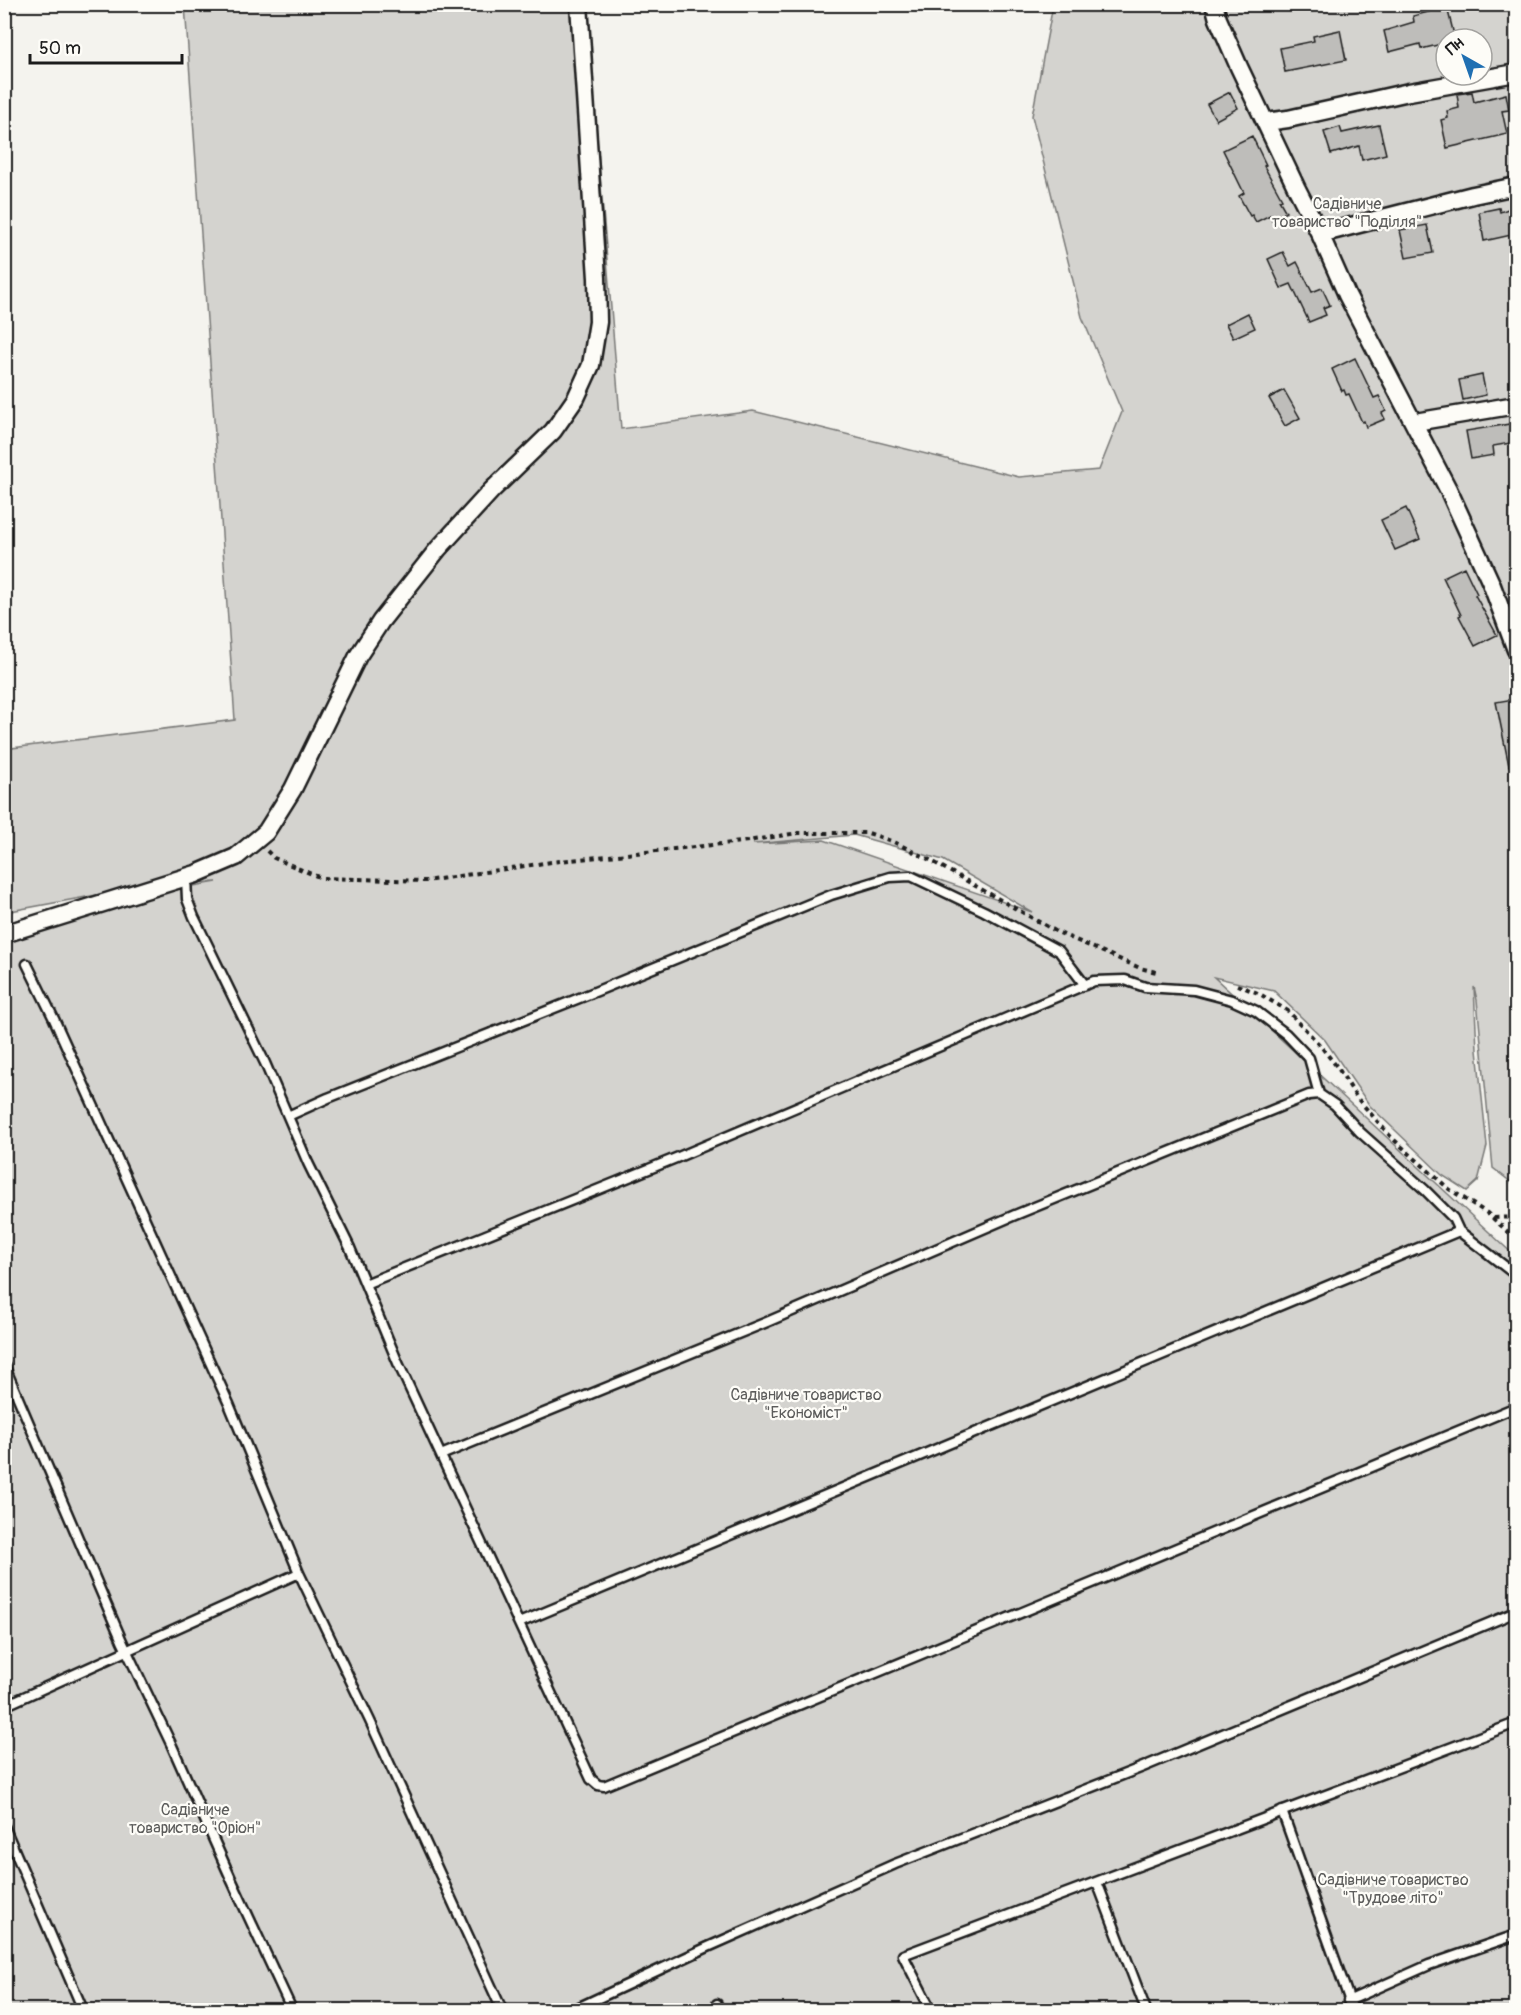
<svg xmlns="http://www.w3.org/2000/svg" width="1521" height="2015" font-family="Pangolin,sans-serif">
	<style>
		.green { fill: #d4d3cf; stroke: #787876; stroke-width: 1.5; fill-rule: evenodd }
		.building { fill: #bebdba; stroke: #1c1c1c; stroke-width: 1.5 }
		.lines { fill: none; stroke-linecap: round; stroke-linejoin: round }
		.service-casing { stroke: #1c1c1c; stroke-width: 13 }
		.minor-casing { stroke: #1c1c1c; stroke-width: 21 }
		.path { stroke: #1c1c1c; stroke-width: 4; stroke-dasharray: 4.5 4.5; stroke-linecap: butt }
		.service { stroke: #fdfcf7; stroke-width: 8 }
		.minor { stroke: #fdfcf7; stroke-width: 16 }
		.labels { text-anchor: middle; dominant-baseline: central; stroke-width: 4.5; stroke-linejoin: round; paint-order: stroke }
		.park-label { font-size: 16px; fill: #5c5c5b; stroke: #fdfcf7 }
	</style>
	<rect width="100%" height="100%" fill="#f4f3ee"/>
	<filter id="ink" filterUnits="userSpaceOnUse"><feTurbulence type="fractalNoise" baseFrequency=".0167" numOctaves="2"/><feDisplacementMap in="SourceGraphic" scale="12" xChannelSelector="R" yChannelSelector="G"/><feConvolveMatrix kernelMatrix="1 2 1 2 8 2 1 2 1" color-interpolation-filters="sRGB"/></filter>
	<g filter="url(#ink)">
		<!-- green -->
		<path class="green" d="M 185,5 L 586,5 L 621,429 L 753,411 L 1019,477 L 1099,470 L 1122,412 L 1082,317 L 1032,116 L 1053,5 L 1516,5 L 1516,1186 L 1493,1168 L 1477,1000 L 1474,987 L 1477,1050 L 1487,1146 L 1478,1181 L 1467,1191 L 1442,1175 L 1370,1106 L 1325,1040 L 1274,991 L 1214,977 L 1516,1257 L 1516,2010 L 5,2010 L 5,930 L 123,898 L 217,882 L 156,884 L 5,912 L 4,749 L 235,720 ZM 1446,39 L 1482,39 L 1482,75 L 1446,75 ZM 854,835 L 943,860 L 1032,912 L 824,840 L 753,844 Z"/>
		<!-- building -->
		<path class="building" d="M 1447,7 L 1455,39 L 1446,39 L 1446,43 L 1421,49 L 1420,44 L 1389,52 L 1384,31 L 1414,22 L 1413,16 Z
			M 1340,30 L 1346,60 L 1285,72 L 1280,48 L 1314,41 L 1313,36 Z
			M 1230,92 L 1238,108 L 1216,120 L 1207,104 Z
			M 1472,92 L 1474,102 L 1506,94 L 1509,110 L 1502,111 L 1507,134 L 1447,148 L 1441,120 L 1448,118 L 1447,111 L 1459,108 L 1457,94 Z
			M 1379,125 L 1386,154 L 1362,160 L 1359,146 L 1331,154 L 1324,132 L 1340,127 L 1342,133 Z
			M 1252,136 L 1266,165 L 1264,166 L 1282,199 L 1279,200 L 1286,212 L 1272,220 L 1270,215 L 1256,222 L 1252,215 L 1250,216 L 1239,196 L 1244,193 L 1223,150 Z
			M 1516,206 L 1516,234 L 1484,241 L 1479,212 L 1499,208 L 1500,212 Z
			M 1427,225 L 1433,253 L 1406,258 L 1400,230 Z
			M 1283,252 L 1290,266 L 1297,262 L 1312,292 L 1322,288 L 1330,305 L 1323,308 L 1326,315 L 1309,322 L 1291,284 L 1281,288 L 1268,259 Z
			M 1248,313 L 1255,328 L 1233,338 L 1226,324 Z
			M 1355,358 L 1374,398 L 1379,396 L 1386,411 L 1382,413 L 1385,419 L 1366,427 L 1364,421 L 1362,422 L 1349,394 L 1346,395 L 1344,390 L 1342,391 L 1332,369 Z
			M 1482,375 L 1486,395 L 1463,400 L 1459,380 Z
			M 1284,390 L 1300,418 L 1285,426 L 1269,398 Z
			M 1516,423 L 1516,442 L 1493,446 L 1494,455 L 1471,459 L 1466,431 Z
			M 1406,508 L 1420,539 L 1395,550 L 1381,520 Z
			M 1464,567 L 1477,594 L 1475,595 L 1497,635 L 1475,646 L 1459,616 L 1461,615 L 1443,577 Z
			M 1513,699 L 1516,717 L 1516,765 L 1509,766 L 1496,702 Z"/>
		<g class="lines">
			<defs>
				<path id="service" d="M 186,877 L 187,899 L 194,917 L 265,1063 L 308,1163 L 350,1248 L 398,1363 L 591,1779 L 598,1785 L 604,1786 L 1516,1407
					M 27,964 L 54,1019 L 229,1404 L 299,1573 L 370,1721 L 502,2010
					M 288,1116 L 328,1098 L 597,991 L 831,895 L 890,877 L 911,876 L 984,911 L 1059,951 L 1085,985
					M 365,1284 L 676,1158 L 1094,981 L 1125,980 L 1145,987 L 1194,990 L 1232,1000 L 1256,1011 L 1286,1034 L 1309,1058 L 1319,1094
					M 4,1365 L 122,1641 L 172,1746 L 232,1881 L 292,2010
					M 441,1455 L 767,1322 L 1015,1215 L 1309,1095 L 1319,1094 L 1335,1105 L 1360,1132 L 1425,1190 L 1453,1218 L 1459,1231 L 1516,1275
					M 519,1623 L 1459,1231
					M 4,1706 L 299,1573
					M 1282,1811 L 1353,2010
					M 4,1826 L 83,2010
					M 1097,1882 L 1146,2010
					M 1348,2001 L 1429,1965 L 1516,1935
					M 717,2004 L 719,2010
					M 573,2010 L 708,1947 L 895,1864 L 1143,1767 L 1516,1612
					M 931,2010 L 903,1955 L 1516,1723"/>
				<path id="minor" d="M 1214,4 L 1218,19 L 1239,67 L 1297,189 L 1320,234 L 1347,295 L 1449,491 L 1491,583 L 1516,650
					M 1266,122 L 1288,119 L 1409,92 L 1516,73
					M 1320,234 L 1473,195 L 1516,186
					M 1415,422 L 1516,405
					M 4,934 L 196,874 L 236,857 L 266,832 L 293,789 L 358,656 L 381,621 L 438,549 L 492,490 L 553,431 L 576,398 L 591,365 L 598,322 L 597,278 L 579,4"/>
			</defs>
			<!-- service casing -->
			<use href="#service" class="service-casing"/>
			<!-- minor casing -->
			<use href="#minor" class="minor-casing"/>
			<!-- path -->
			<path class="path" d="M 267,851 L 274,858 L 321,878 L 426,881 L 551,862 L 741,842 L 798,833 L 868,833 L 894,842 L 928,859 L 1057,932 L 1140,968 L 1156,972
				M 1237,985 L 1258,993 L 1288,1011 L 1319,1044 L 1338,1068 L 1357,1098 L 1392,1138 L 1449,1189 L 1487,1213 L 1516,1239
				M 1494,1218 L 1516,1217"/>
			<!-- service -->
			<use href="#service" class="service"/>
			<!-- minor -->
			<use href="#minor" class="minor"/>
		</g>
	</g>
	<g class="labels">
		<!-- park labels -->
		<g class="park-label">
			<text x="1347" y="204">Садівниче<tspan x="1347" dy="18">товариство "Поділля"</tspan></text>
			<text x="806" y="1395">Садівниче товариство<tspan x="806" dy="18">"Економіст"</tspan></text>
			<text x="195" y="1810">Садівниче<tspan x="195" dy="18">товариство "Оріон"</tspan></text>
			<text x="1393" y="1880">Садівниче товариство<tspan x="1393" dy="18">"Трудове літо"</tspan></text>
		</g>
	</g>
	<!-- margin -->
	<rect width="1521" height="2015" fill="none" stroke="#fdfcf7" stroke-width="24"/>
	<rect x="12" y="12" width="1497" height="1991" fill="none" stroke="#1c1c1c" stroke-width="2" filter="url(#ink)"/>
	<!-- north arrow -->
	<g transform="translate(1464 57) rotate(320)"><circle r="28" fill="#fdfcf7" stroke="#a3a29f" stroke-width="1.5"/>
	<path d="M0-4.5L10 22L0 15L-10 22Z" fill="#1f6fb2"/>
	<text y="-9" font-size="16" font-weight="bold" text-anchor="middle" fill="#1c1c1c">Пн</text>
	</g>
	<!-- scale -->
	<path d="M30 54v9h152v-9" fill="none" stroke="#1c1c1c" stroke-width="3"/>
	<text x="39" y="54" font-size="18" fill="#1c1c1c" stroke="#fdfcf7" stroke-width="4.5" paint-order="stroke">50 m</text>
</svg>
